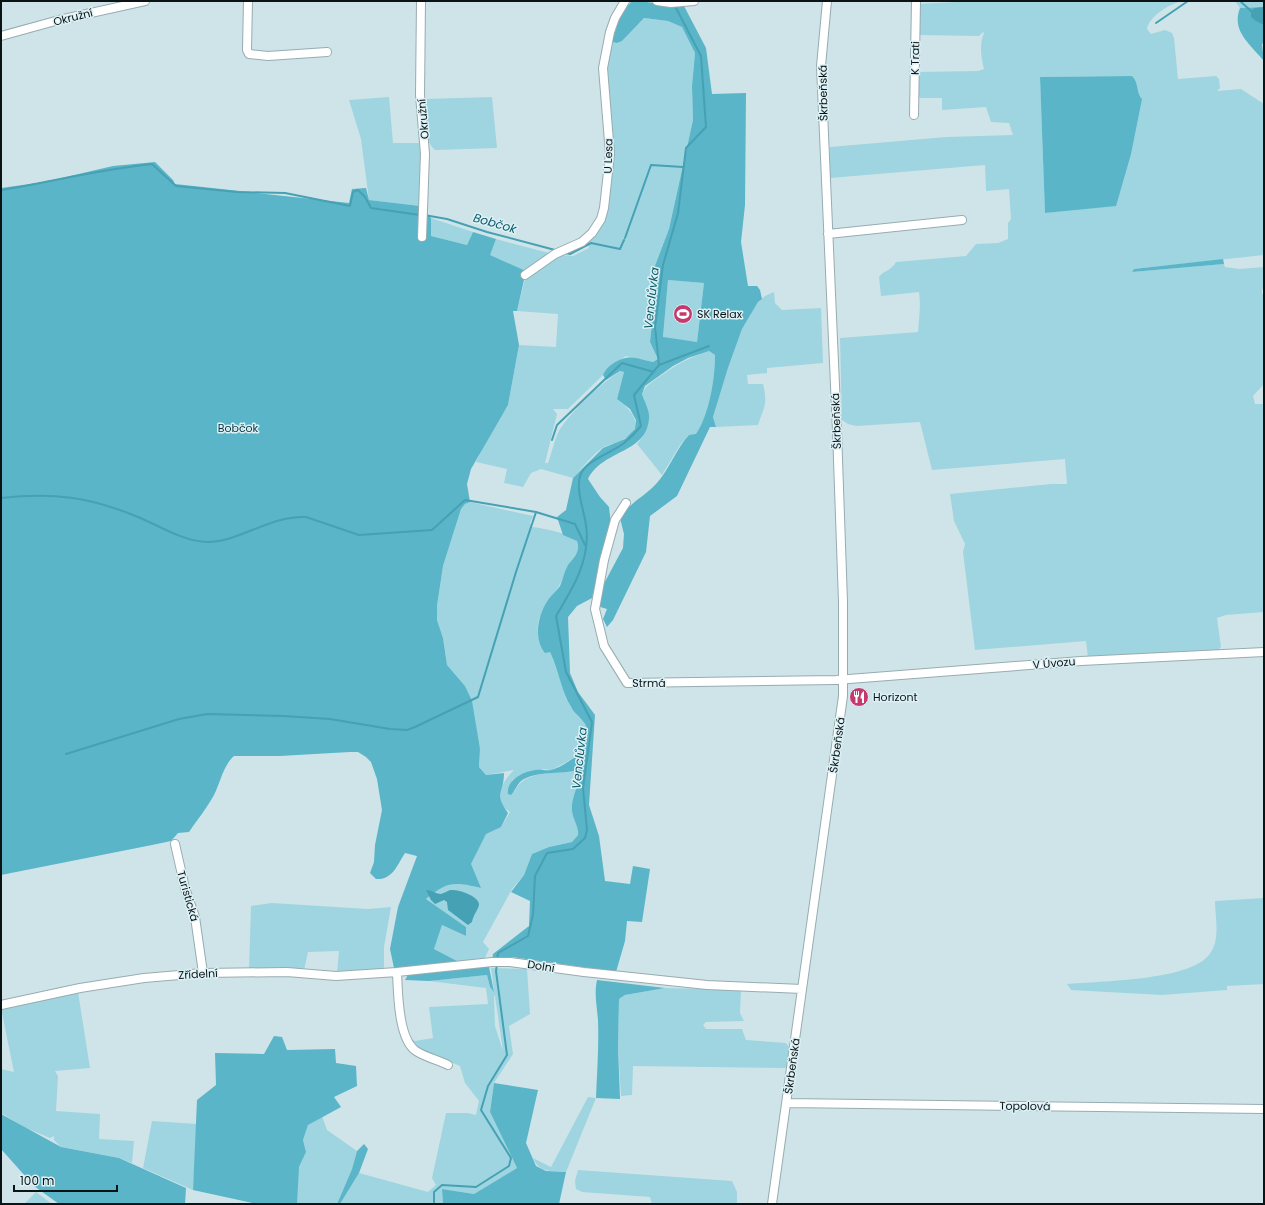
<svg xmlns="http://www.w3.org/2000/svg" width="1265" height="1205" font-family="Poppins,sans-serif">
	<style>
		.green { fill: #9fd5e0; fill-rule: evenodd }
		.forest { fill: #59b5c7; fill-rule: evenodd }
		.water { fill: #45a1b3 }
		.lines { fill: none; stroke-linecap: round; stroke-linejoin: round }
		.stream { stroke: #45a1b3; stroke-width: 2 }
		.minor-casing { stroke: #98acb0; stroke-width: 10 }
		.minor { stroke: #fff; stroke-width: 8 }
		.labels { text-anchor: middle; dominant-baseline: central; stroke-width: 3; stroke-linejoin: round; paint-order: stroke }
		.street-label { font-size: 11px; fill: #0c1314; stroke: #dcf1f6 }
		.poi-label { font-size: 11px; fill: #0c1314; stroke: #dcf1f6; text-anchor: start }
		.park-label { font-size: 11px; fill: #05323a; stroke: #dcf1f6 }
		.water-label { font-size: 12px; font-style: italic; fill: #0f5d6a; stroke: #dcf1f6 }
	</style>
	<rect width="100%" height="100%" fill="#cfe4e8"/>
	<!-- green -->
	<path class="green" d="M 977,1 L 1183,1 C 1171,3 1149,16 1147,29 L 1151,34 L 1165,30 L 1172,33 L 1174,38 L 1178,79 L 1216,76 L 1219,79 L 1220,88 L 1217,91 L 1241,89 L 1264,104 L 1264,255 L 1134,269 L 1132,272 L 1224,264 L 1225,267 L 1239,269 L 1264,267 L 1264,288 L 1262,289 L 1262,294 L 1264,294 L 1264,384 L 1253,396 L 1255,404 L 1264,404 L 1264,612 L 1226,615 L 1217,618 L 1221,647 L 1218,650 L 1088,657 L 1086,641 L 975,650 L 963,552 L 965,544 L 954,521 L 950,494 L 1051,484 L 1067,484 L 1065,459 L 932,470 L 920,422 L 856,426 L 848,424 L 842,420 L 840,338 L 918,332 C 919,318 921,306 919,292 L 881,296 L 879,277 C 884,270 890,272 896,262 L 966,256 L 976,244 L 998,243 L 1008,239 L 1008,223 L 1011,219 L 1009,189 L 986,191 L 985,165 L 830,178 L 830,147 L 946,137 L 1013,135 L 1009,123 L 991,122 L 986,107 L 942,110 L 942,98 L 921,98 L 915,95 L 916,72 L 978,71 L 984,69 C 981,57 979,45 984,33 L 983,32 L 979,36 L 917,35 L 917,4 ZM 1132,76 C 1139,82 1136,93 1142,99 L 1062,211 L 1045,213 L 1040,77 Z
		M 1235,1 L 1264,1 L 1264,7 L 1240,8 Z
		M 644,18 L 668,21 L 682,27 L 695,53 L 692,86 L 693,120 L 669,229 L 653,271 L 655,295 L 650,342 L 658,359 L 653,362 L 626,356 L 605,370 L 603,375 L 568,409 L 553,409 L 557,414 L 545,463 L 548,463 C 552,453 554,440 559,431 C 570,412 602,382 621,371 L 624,372 L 617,399 C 631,410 647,426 624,439 C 618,443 610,444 604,447 C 592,454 582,469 573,478 L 541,469 L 531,473 L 523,487 L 504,483 L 507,469 L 476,462 L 488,437 L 508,405 L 519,345 L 556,347 L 558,314 L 517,311 L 525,279 L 560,255 L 573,256 L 589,248 L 588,243 L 600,229 L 606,209 L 607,66 L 612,42 L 617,43 L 622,41 Z
		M 389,97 L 393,143 L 423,143 L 420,206 L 369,200 L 361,139 L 349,100 Z
		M 492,97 L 497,148 L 435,150 C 422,138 425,116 424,99 Z
		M 431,218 L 473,232 L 467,245 L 431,236 Z
		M 496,239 L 549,253 L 526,271 L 489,255 Z
		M 668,280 L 704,283 L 697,342 L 663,338 Z
		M 774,292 L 775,303 L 782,310 L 821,308 L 823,363 L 767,368 L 767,373 L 747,375 L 748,384 L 763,384 C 768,404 764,407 758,425 L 716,427 L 713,417 L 728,368 L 742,329 L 758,302 L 765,296 Z
		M 709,351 L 715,355 C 715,379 709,415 696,435 L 689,435 L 680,445 L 662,475 L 637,444 C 653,426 649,415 642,394 C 646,385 651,383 659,377 C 677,364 688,358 709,351 Z
		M 470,502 L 533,516 L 530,523 L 532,527 C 541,528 578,534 579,545 C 579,554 572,560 568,566 C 564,573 563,580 559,586 C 551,601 536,613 538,632 C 538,639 543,647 545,652 L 550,652 L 558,671 L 565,696 L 571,708 L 586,725 L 588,731 L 584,745 L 581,753 L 565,763 L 551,770 L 544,769 L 512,780 L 514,792 C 524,770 553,774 573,771 L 580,774 L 581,777 L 572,812 L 578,826 L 578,835 L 572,842 L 549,847 L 532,854 L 524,875 L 512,889 L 483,942 L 489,949 L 484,960 L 459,962 L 434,949 L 442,925 L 466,936 L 466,927 L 426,899 L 440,888 L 457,883 L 471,864 L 486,833 L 501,827 L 510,812 C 507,810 503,807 501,804 C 494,793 507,777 514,770 L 486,775 L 479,767 L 480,749 L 465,686 L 447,665 L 443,638 L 437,620 L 437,606 L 443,566 L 461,509 L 465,504 Z
		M 1264,898 L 1264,984 L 1227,986 L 1227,990 L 1162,995 L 1071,990 L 1067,984 C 1099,981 1188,981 1209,955 C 1221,940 1215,918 1215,901 Z
		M 272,903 L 368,909 L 391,907 L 384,947 L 384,968 L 379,972 L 337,973 L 339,951 L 308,952 L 304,970 L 249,970 L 251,906 Z
		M 491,968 L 527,969 L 530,1014 L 509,1026 L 513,1054 L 494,1083 L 490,1112 L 517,1168 L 474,1194 L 442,1189 L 443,1204 L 340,1204 L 359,1173 L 428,1192 L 436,1185 L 432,1178 L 446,1113 L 468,1113 L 476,1115 L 479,1101 L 465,1083 L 460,1066 L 418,1048 L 409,1037 L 415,1041 L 433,1038 L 429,1007 L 488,1004 L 486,988 L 429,981 L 487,975 L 490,987 L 494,991 ZM 494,996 L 495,996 L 503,1051 L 495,1026 Z
		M 665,988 L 741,990 L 740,1013 L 744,1021 L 706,1022 L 703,1025 L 706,1029 L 742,1029 L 746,1040 L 786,1043 L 789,1047 L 787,1067 L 785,1068 L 633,1066 L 632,1095 L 621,1096 L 618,1047 L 619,999 L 625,995 Z
		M 78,992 L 90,1068 L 55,1071 L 58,1076 L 56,1111 L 100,1114 L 99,1139 L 134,1141 L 132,1163 L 119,1158 L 61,1147 L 54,1140 L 54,1136 L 50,1138 L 26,1128 L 1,1113 L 1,1069 L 14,1072 L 1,1008 Z
		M 588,1097 L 596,1098 L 566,1172 C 552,1171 539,1173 533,1158 L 551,1167 Z
		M 322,1116 L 327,1130 L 357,1151 L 352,1169 L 337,1204 L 293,1204 L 299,1167 L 306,1152 L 303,1140 L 308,1125 Z
		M 152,1121 L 197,1124 L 193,1190 L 143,1168 Z
		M 578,1170 L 732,1181 L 737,1192 L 737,1204 L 652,1204 L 650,1197 L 582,1192 L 576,1189 L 575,1181 Z
		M 36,1192 L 52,1204 L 24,1204 Z"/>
	<!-- forest -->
	<path class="forest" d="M 632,1 C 650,1 667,7 684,6 L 706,48 L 712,94 L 746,93 L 745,205 L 741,242 L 748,286 L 757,286 L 760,290 L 762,299 L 758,302 L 742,329 L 728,368 L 713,417 L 716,427 L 710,427 L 677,496 L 650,516 L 646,552 L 613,620 L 607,627 L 603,619 L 607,609 L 597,606 L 599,593 L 623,548 L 624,534 L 620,518 C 630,502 644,497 656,484 C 669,470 676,449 689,435 L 696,434 C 709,415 715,379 715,355 L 709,351 L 688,358 L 673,366 L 645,386 L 642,394 C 644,401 650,411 649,418 C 647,454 603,449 588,479 L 600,497 L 609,507 L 611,525 L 592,598 L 577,606 L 568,617 L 570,673 L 578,692 L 595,715 L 589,805 L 599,836 L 605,881 L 630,884 L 633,866 L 650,869 L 642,922 L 627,921 L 625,941 L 616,972 L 512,957 L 501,961 L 492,960 L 493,954 L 529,926 L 530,901 L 511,892 L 524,875 L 532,854 L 549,847 L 572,842 L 578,835 C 579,826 573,820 572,811 C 571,800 577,787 581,777 L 578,772 L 573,771 C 558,774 532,771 520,782 C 516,786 515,791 511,795 L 508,794 C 506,780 524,771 536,770 C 540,769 546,771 551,770 C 562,767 572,759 581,753 C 584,746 588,737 587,729 C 586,721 575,715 571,707 C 561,691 559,670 550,652 L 545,653 C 533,638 538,615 548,600 C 551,595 557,591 560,586 C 563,579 564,572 568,565 C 574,558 581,551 577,541 L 563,535 L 557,517 L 566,510 L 573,478 L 603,448 L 625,439 L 635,429 L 636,420 L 630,409 L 617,399 L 624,372 L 620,371 L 606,380 L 603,375 C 605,370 607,368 611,365 C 627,353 635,358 653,362 L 658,359 L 650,342 L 655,295 L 653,271 L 669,229 L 693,120 L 692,86 L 695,53 L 682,27 L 668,21 L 644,18 L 622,41 L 617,43 L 612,42 L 621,13 ZM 668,280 L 704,283 L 697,342 L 663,337 Z
		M 1264,7 L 1264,43 L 1262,44 L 1264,61 C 1250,44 1231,31 1240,8 Z
		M 1132,76 C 1139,82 1136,93 1142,99 L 1131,154 L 1116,206 L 1045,213 L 1040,77 Z
		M 155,162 L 173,180 L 175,184 L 349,203 L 352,189 L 366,188 L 369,200 L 420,206 L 431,218 L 431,236 L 467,245 L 473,232 L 496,239 L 490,255 L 526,271 L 517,311 L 513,311 L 519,345 L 508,405 L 471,469 L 467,484 L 470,502 L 465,504 L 461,509 L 443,566 L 437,606 L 437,620 L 443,638 L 447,665 L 465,686 L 472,701 L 480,749 L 479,767 L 486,775 L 504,773 C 504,794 493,792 508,813 L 501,827 L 486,834 L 471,864 L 481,888 C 455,882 448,881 426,899 L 466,927 L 466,936 L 442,925 L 434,949 L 459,962 L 489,967 L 494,992 L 490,987 L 487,975 L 429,981 L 405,980 L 411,970 L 394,968 L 390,949 L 398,907 L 417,856 L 405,853 C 397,865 393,880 376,879 L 370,873 L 374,862 L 375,845 L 382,810 L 377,779 L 371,762 L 366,757 L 358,752 L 350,752 L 280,756 L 234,756 C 223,766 221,781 214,795 C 207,808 197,820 189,832 L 178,833 L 171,841 L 152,845 L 1,875 L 1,188 L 44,182 L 113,166 Z
		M 1223,259 L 1224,264 L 1132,272 L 1134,269 Z
		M 597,980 L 665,988 L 625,995 L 619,999 L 618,1047 L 620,1099 L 596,1098 C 597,1072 599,1046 598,1020 C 597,1007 594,994 597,980 Z
		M 274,1036 L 282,1037 L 287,1050 L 335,1049 L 336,1063 L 356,1066 L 357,1086 L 334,1097 L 341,1107 L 308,1125 L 303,1140 L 306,1152 L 299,1167 L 297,1204 L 257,1204 L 193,1190 L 197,1100 L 216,1085 L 215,1053 L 264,1054 Z
		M 494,1083 L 538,1090 L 526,1143 L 536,1166 L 546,1171 L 566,1172 L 559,1204 L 443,1204 L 442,1189 L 474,1194 L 517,1168 L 490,1112 Z
		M 1,1114 L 61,1147 L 119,1158 L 186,1188 L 185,1204 L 59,1204 L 34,1186 L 1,1149 Z
		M 364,1144 L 368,1149 L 359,1173 L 340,1204 L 337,1204 L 352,1169 L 357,1151 Z"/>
	<!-- water -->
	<path class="water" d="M 1264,7 L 1264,25 L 1256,21 L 1251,17 L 1251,11 L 1255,8 Z
		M 426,890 C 432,890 436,894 441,894 C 445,893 447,891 450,890 C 457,889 478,895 479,904 C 479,909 473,915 472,922 L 468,925 L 448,910 L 447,902 L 444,900 L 435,904 L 431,900 Z"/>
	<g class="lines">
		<!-- stream -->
		<path class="stream" d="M 1240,1 L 1251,11
			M 1156,23 L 1188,1
			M 1,190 C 51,182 101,169 152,164 L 176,186 L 237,192 L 285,193 L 350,206 L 353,192 L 358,190 L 365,197 L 371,208 L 420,215
			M 424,215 L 447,219 L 487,232 L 555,250
			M 625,238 L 651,165 L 683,167
			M 565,253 L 570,254 L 591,243 L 620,249 L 624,240
			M 659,365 L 709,346
			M 552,440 L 557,425 L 622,363 L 654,372
			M 1,498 C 53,492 90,497 138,517 C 160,526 182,541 207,542 C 240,542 270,515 306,517 L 359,535 L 432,530 L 465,500 L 536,512 L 575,524 L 585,545
			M 66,754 L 179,719 L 207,714 L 283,716 L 330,719 L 390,729 L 407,730 L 415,727 L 478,697 L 516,572 L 536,512
			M 497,959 L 498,953 L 528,936 L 533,915 L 535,876 L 547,853 L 573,849 L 585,838 L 587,830 L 583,788 L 592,722 L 566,672 L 556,616 C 573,588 591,559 586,525 C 584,510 576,492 580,476 C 585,460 612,453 624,443 C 630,438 636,432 641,426 L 634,395 L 659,365 L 655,327 L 663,265 L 678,213 L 686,148 L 706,127 L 701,56 L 675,6
			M 434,1204 L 434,1192 L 442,1185 L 476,1187 L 509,1166 L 511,1158 L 481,1110 L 488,1086 L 507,1055 L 496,971 L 497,964"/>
		<defs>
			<path id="minor" d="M 248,1 L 247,50 L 249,54 L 268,56 L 327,52
				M 421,1 L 420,95 L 425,154 L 422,237
				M 657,1 L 671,3 L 694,1
				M 1,36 L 59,20 L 145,1
				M 914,115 L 916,1
				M 828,234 L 962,220
				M 525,275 L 555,254 L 582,242 L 592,233 L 601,219 L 604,208 L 610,154 L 603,68 L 610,32 L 615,18 L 625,1
				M 626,503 L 615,520 L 604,560 L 595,609 L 604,646 L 627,683 L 836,680 L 1081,661 L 1264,652
				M 175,844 L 185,888 L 195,917 L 203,973
				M 1,1005 L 80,988 L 144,978 L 203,973 L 287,972 L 336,976 L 397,972
				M 448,1065 C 438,1060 425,1057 416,1051 C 398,1039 398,992 397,972 L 492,962 L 510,962 L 584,972 L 707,985 L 802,989
				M 787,1103 L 1264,1109
				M 772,1204 L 843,696 L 843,602 L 837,431 L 821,66 L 827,1"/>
		</defs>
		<!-- minor casing -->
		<use href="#minor" class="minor-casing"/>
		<!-- minor -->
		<use href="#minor" class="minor"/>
	</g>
	<!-- icons -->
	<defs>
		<symbol id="stadium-disc" viewBox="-11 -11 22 22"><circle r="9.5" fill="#c53a6e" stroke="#dcf1f6"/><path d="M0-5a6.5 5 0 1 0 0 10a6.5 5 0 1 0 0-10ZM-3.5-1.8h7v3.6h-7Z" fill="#fff"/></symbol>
		<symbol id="restaurant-disc" viewBox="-11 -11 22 22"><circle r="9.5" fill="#c53a6e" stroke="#dcf1f6"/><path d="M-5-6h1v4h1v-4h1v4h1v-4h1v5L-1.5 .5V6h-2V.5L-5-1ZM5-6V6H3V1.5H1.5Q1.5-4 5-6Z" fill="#fff"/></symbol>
	</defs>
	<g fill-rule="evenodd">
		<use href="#stadium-disc" x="672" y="303" width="22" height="22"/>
		<use href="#restaurant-disc" x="848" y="686" width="22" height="22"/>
	</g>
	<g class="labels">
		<!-- street labels -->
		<g class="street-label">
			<text transform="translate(73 17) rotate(-14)">Okružní</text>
			<text transform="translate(915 58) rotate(-89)">K Trati</text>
			<text transform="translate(823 93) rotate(-91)">Škrbeňská</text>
			<text transform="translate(423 119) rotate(-95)">Okružní</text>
			<text transform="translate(608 156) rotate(-88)">U Lesa</text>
			<text transform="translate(836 421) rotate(-92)">Škrbeňská</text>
			<text transform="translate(1054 663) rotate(-5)">V Úvozu</text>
			<text x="649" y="683">Strmá</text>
			<text transform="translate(837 745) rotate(-82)">Škrbeňská</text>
			<text transform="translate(188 896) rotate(74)">Turistická</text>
			<text transform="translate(541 966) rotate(9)">Dolní</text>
			<text transform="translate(198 974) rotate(-3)">Zřídelní</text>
			<text transform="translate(792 1066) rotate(-82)">Škrbeňská</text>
			<text transform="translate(1025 1106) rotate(1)">Topolová</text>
		</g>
		<!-- poi labels -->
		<g class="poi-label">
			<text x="697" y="314">SK Relax</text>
			<text x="873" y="697">Horizont</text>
		</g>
		<!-- park labels -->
		<g class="park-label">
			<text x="238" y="428">Bobčok</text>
		</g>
		<!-- water labels -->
		<g class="water-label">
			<text transform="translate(495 223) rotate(16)">Bobčok</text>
			<text transform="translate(651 298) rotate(-84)">Venclůvka</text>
			<text transform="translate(579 758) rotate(-84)">Venclůvka</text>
		</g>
	</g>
	<!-- border -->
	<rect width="1265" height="1205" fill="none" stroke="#0c1314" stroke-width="4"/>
	<!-- scale -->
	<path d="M14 1185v6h103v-6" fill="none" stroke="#0c1314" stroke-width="2"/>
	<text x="20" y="1185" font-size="12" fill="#0c1314" stroke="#dcf1f6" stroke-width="3" paint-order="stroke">100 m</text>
</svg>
